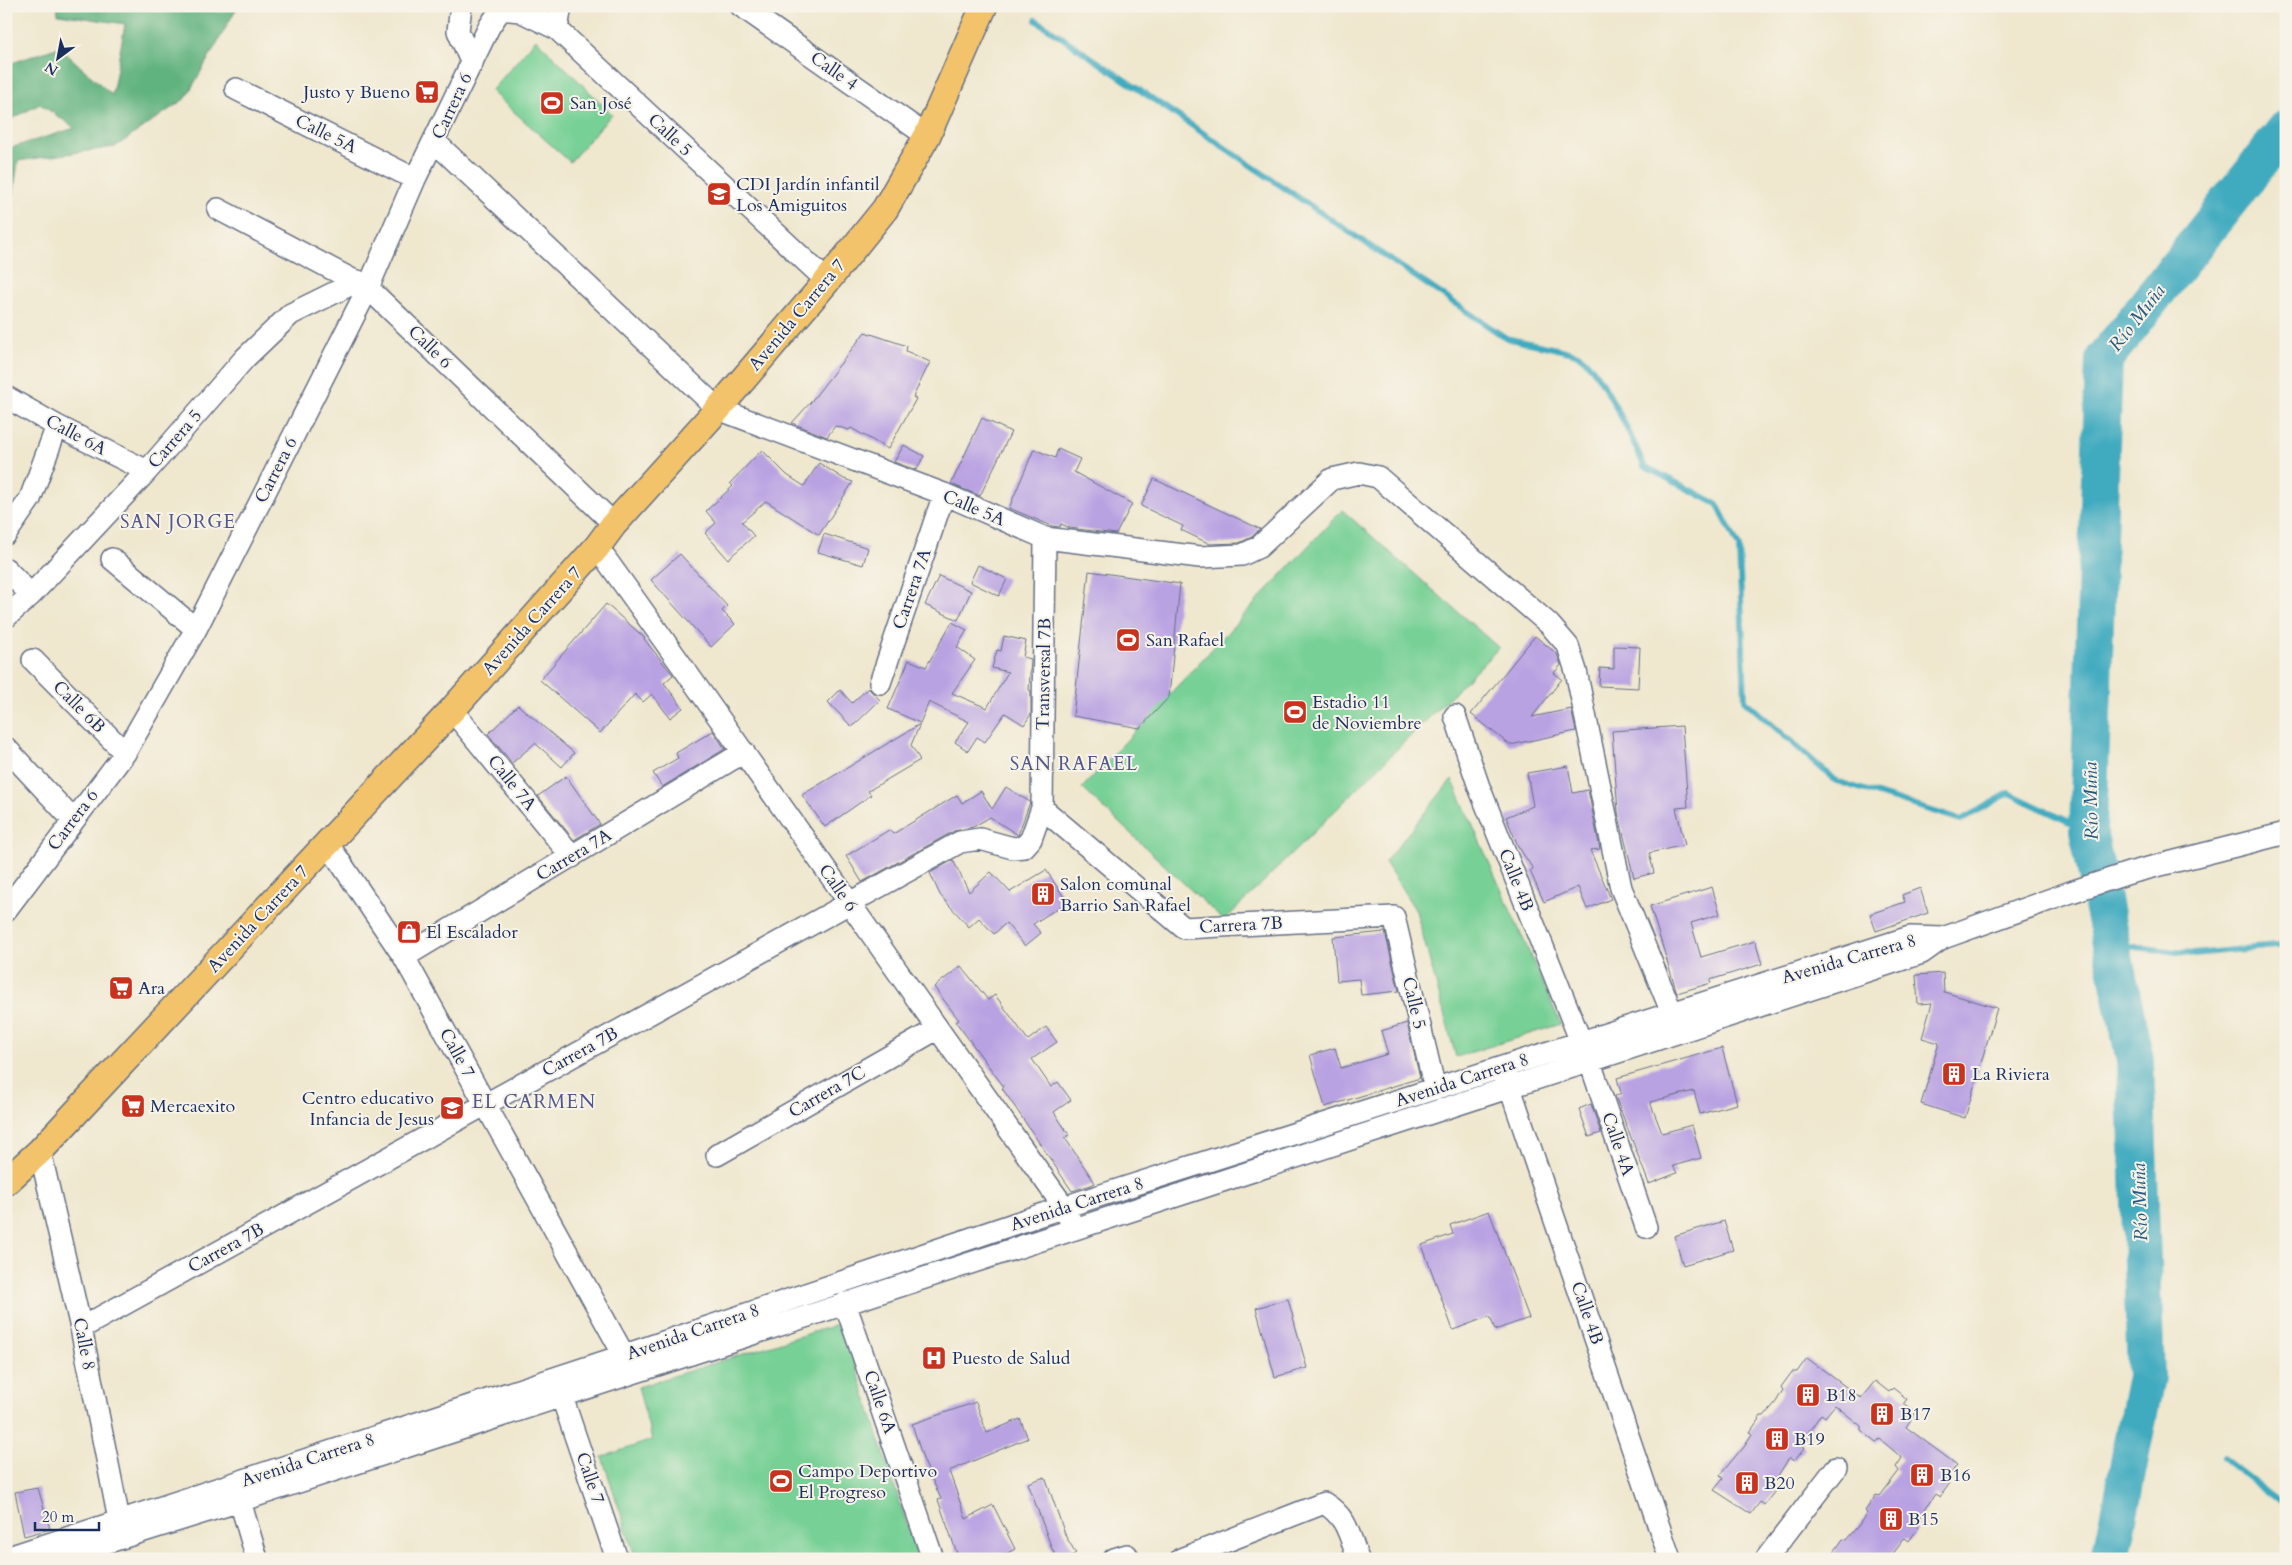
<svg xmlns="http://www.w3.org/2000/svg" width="2292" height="1565" font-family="Cardo,serif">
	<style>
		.green { fill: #77d095; stroke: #49807a }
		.forest { fill: #61b27e; stroke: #3e706e }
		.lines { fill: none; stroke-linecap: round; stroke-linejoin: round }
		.stream { stroke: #3faabf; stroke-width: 6 }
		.river { stroke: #3faabf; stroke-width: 38 }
		.building { fill: #b9a2e2 }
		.minor-casing { stroke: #656f85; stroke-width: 24 }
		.major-casing { stroke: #656f85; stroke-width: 29 }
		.minor { stroke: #fff; stroke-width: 21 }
		.major { stroke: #f2c36a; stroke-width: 26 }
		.labels { text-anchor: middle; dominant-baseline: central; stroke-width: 4; stroke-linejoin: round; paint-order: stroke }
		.street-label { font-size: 18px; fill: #1b2f5e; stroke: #f7f3e8 }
		.poi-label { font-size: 18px; fill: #1b2f5e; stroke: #f7f3e8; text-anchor: start }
		.water-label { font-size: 19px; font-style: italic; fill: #285a80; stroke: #f7f3e8 }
		.neighbourhood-label { font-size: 19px; letter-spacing: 1px; fill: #52578c; stroke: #f7f3e8 }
	</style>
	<rect width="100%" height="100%" fill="#f7f3e8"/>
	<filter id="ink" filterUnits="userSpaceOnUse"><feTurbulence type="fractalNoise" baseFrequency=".02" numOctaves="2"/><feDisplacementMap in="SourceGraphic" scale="10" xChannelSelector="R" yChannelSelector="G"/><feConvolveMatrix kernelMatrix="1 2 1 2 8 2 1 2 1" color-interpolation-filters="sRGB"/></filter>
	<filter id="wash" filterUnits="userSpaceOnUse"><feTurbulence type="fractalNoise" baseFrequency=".0096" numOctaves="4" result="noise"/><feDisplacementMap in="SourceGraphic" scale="20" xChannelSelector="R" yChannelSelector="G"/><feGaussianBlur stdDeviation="1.12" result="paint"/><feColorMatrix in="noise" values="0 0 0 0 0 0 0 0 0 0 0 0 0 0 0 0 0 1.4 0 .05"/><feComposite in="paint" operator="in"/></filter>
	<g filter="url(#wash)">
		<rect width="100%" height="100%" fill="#efe7ce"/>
		<!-- green -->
		<path class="green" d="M 536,39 L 612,114 L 570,162 L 491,91 Z
			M 1342,510 L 1499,648 L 1224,921 L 1082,788 Z
			M 1452,779 L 1561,1024 L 1456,1057 L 1416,911 L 1385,862 Z
			M 842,1323 L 918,1559 L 636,1559 L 602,1457 L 652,1440 L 638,1387 Z"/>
		<!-- forest -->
		<path class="forest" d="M 57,6 L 238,6 L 186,98 L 115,147 L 18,161 L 13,198 L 6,208 L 6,155 L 10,148 L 75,128 L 40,104 L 6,122 L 6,61 L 9,64 L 59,47 L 112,95 L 125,24 L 58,14 Z"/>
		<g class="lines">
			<!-- stream -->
			<path class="stream" d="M 1036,20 L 1506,338 C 1526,343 1560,348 1578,355 C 1598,364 1635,444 1644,466 L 1717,504 L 1739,547 L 1745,701 L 1836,781 L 1961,820 L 2009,793 L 2088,831
				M 2111,944 L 2193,954 L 2286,945
				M 2223,1458 L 2286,1507"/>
			<!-- river -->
			<path class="river" d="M 2110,1559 L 2146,1377 L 2135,1060 L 2088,831 L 2104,359 L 2286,129"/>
		</g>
		<g id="blocks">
			<!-- building -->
			<path class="building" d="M 865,332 L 907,346 L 906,351 L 930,362 L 913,397 L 916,399 L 888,449 L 851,428 L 849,430 L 835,426 L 827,437 L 792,423 L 810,403 Z
				M 982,418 L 1011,432 L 980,496 L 951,484 Z
				M 904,445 L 924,456 L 916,470 L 894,462 Z
				M 1034,449 L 1055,458 L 1058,449 L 1080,459 L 1074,472 L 1132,504 L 1116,534 L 1070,528 L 1061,524 L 1060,527 L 1052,526 L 1009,508 Z
				M 762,450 L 787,475 L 804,486 L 819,463 L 844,479 L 853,482 L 819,535 L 766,501 L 742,522 L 754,536 L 728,559 L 705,533 L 716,523 L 706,511 L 733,486 L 730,483 Z
				M 1154,479 L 1260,529 L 1252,537 L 1239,543 L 1210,544 L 1181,530 L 1183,526 L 1141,506 Z
				M 824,534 L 868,548 L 863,565 L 818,552 Z
				M 680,554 L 727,606 L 722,611 L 735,624 L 711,647 L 651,580 Z
				M 978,565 L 1007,579 L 999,596 L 970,582 Z
				M 1089,571 L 1180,584 L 1169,697 L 1140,728 L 1073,716 Z
				M 939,576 L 971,591 L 958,620 L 925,605 Z
				M 606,604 L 645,638 L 644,639 L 673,675 L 664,683 L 683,708 L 670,718 L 652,694 L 643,702 L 635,694 L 600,733 L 540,680 Z
				M 952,622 L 967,630 L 957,647 L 975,660 L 952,693 L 987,708 L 1008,672 L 992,668 L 997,650 L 1001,651 L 1004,636 L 1026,641 L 1023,657 L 1031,659 L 1029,690 L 1031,691 L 1031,714 L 1024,725 L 1005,713 L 985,742 L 977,737 L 968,751 L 955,742 L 969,722 L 929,702 L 920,723 L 888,709 L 909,660 L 926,667 Z
				M 1535,636 L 1557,654 L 1561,665 L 1554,673 L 1562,679 L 1532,717 L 1571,709 L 1576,731 L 1510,745 L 1471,714 Z
				M 1614,646 L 1640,647 L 1638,688 L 1599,686 L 1600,668 L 1614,669 Z
				M 868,688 L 880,700 L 852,727 L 828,702 L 840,690 L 852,703 Z
				M 518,705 L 574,753 L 562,767 L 535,743 L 512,763 L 488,734 Z
				M 920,724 L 911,745 L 920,760 L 868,791 L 871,795 L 825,827 L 802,795 Z
				M 1682,726 L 1688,807 L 1676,808 L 1685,845 L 1649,853 L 1654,873 L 1634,878 L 1618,812 L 1612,731 Z
				M 713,731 L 725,749 L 662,787 L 653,773 L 678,758 L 676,753 Z
				M 1568,766 L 1573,793 L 1588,790 L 1600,849 L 1590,850 L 1611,899 L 1587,909 L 1578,887 L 1544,902 L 1530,871 L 1533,869 L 1518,846 L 1506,817 L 1533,806 L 1527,773 Z
				M 566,776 L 600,824 L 574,840 L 538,796 Z
				M 1006,787 L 1030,802 L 1018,835 L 990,817 L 973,827 L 954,831 L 862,882 L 846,856 L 889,830 L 893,834 L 957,795 L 962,803 L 981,791 L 992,809 Z
				M 953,860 L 969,892 L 991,872 L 1010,892 L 1046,870 L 1067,902 L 1033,924 L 1041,933 L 1025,946 L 1006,923 L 994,934 L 979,918 L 969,927 L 940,895 L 930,873 Z
				M 1712,887 L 1720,914 L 1691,923 L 1701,957 L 1755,941 L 1762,964 L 1710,980 L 1711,983 L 1677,993 L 1650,906 Z
				M 1920,888 L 1928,913 L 1876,931 L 1870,914 L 1905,902 L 1902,895 Z
				M 1385,932 L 1399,991 L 1361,995 L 1359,979 L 1337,981 L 1333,937 Z
				M 961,966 L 988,1000 L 995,995 L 1028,1040 L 1046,1027 L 1057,1042 L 1032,1059 L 1051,1087 L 1058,1082 L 1071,1100 L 1054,1112 L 1069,1135 L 1065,1138 L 1095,1183 L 1091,1185 L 1072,1191 L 1002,1088 L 1004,1087 L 956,1022 L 959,1020 L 934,987 Z
				M 1943,973 L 1944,992 L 1997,1008 L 1965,1118 L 1921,1104 L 1939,1043 L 1922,1038 L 1932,1003 L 1918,1004 L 1916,975 Z
				M 1407,1023 L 1420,1078 L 1325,1107 L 1310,1055 L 1335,1048 L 1341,1068 L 1388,1054 L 1381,1031 Z
				M 1722,1048 L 1737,1104 L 1700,1114 L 1694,1091 L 1650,1102 L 1662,1133 L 1692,1125 L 1701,1158 L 1673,1166 L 1677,1173 L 1649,1184 L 1615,1096 L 1621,1093 L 1617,1078 Z
				M 1591,1104 L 1601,1133 L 1589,1137 L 1579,1109 Z
				M 1489,1211 L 1529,1318 L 1495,1330 L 1490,1316 L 1453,1330 L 1422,1245 L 1453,1234 L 1450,1225 Z
				M 1724,1221 L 1733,1250 L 1683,1265 L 1674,1236 Z
				M 1288,1299 L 1307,1368 L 1275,1377 L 1256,1308 Z
				M 1807,1358 L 1861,1398 L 1875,1381 L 1889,1392 L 1893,1388 L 1907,1399 L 1904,1403 L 1916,1412 L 1906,1427 L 1957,1465 L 1946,1480 L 1950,1483 L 1940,1497 L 1935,1494 L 1916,1523 L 1919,1527 L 1909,1541 L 1905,1538 L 1889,1559 L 1829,1559 L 1843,1539 L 1846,1540 L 1858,1526 L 1867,1513 L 1865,1511 L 1876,1495 L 1880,1496 L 1899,1471 L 1896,1467 L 1902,1458 L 1880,1439 L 1876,1442 L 1861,1430 L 1861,1426 L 1835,1405 L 1825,1417 L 1821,1414 L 1801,1443 L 1805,1448 L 1794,1461 L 1789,1458 L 1771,1487 L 1775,1491 L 1764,1505 L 1760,1502 L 1751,1514 L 1714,1490 L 1723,1479 L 1720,1475 L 1744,1446 L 1752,1434 L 1750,1432 L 1761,1416 L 1764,1416 L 1776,1402 L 1783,1390 L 1781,1387 L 1792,1372 L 1797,1372 Z
				M 976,1402 L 987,1433 L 1020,1419 L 1028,1438 L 949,1471 L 966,1519 L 993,1505 L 1015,1549 L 997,1559 L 959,1559 L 938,1500 L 941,1499 L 923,1459 L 912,1424 Z
				M 1045,1477 L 1066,1537 L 1076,1553 L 1067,1559 L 1058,1559 L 1052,1549 L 1028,1483 Z
				M 38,1488 L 50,1529 L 24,1536 L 15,1492 Z"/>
		</g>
	</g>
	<g filter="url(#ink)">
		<use href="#blocks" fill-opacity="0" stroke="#656f85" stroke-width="1"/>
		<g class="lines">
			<defs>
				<path id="minor" d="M 461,6 L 458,31 L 472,64
					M 741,6 L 927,136
					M 501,9 L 520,11 L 557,29 L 827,281
					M 557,29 L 561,6
					M 236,89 L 415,179
					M 435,142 L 718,409 L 944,494 L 1045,538 L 1200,557 L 1242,555 L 1259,547 L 1332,479 L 1359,473 L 1378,477 L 1549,624 L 1568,646 L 1576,671 L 1621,888 L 1672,1013
					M 218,209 L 368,288 L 614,524
					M 6,397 L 57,426 L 147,471
					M 6,534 L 30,499 L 57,426
					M 597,547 C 755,766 908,988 1064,1207 L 1070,1220
					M 112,559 L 196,629
					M 6,569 L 31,595
					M 6,617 L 31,595 L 147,471 L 245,358 L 291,314 L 358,281
					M 33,660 L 125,753
					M 880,683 L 944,494
					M 452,710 L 572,857
					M 1455,716 L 1479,787 L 1581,1042
					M 6,748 L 73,820
					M 1042,808 L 1184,928 L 1394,917 L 1435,1089
					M 328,844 L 404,957 L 631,1368
					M 6,910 L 125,753 L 196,629 L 368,288 L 415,179 L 489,27 L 501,9
					M 404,957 L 744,752
					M 1590,1062 L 1646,1227
					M 1506,1076 L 1670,1559
					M 40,1151 L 81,1328 L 122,1535
					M 717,1155 L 937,1029
					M 845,1303 L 933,1559
					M 81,1328 L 960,842 L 980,839 L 1013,848 L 1024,847 L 1031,839 L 1042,808 L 1045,538
					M 562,1397 L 617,1559
					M 240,1501 L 257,1559
					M 6,1558 L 625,1355 L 1064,1207 L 1910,937 L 1943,938
					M 54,1559 L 240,1501 L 1922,953 L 1943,938 L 2071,892 L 2129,873 L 2286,833
					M 1114,1559 L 1127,1555 L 1128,1559
					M 1181,1559 L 1324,1503 C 1347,1517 1349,1534 1358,1559
					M 1766,1559 L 1836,1468"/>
				<path id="major" d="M 6,1182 L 40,1151 L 452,710 L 597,547 L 614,524 L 718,409 L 827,281 L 885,209 L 927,136 L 984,6"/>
			</defs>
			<!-- minor casing -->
			<use href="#minor" class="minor-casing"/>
			<!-- major casing -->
			<use href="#major" class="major-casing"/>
			<!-- minor -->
			<use href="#minor" class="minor"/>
			<!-- major -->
			<use href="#major" class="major"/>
		</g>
	</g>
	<!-- icons -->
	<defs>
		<symbol id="supermarket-square" viewBox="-11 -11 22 22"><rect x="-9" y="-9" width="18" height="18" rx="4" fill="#c8321e" stroke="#f7f3e8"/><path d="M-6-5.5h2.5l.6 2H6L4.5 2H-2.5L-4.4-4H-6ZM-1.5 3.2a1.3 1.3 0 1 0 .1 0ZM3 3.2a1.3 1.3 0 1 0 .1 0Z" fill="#fff"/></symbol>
		<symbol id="stadium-square" viewBox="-11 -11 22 22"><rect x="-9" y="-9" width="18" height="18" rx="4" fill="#c8321e" stroke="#f7f3e8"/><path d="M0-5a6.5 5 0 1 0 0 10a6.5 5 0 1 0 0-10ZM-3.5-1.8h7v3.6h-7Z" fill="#fff"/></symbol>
		<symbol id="school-square" viewBox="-11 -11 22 22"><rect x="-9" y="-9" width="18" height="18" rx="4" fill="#c8321e" stroke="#f7f3e8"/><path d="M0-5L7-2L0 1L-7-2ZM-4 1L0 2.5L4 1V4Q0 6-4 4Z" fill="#fff"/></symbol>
		<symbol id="building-square" viewBox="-11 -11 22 22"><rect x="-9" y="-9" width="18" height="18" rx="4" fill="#c8321e" stroke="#f7f3e8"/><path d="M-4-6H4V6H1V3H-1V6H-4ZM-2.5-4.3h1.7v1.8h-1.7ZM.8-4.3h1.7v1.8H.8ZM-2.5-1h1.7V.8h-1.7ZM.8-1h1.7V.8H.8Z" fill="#fff"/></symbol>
		<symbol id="shop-square" viewBox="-11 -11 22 22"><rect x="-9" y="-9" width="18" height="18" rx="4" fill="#c8321e" stroke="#f7f3e8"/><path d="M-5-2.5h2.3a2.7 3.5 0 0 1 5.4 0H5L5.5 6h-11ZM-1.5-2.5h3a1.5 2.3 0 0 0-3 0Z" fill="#fff"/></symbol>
		<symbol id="hospital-square" viewBox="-11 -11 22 22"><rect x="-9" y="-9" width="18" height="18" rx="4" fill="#c8321e" stroke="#f7f3e8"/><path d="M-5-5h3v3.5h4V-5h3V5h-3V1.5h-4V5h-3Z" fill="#fff"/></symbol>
	</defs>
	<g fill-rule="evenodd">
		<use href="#supermarket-square" x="413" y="78" width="28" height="28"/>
		<use href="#stadium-square" x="538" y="89" width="28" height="28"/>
		<use href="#school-square" x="705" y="180" width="28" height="28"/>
		<use href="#stadium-square" x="1114" y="626" width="28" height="28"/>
		<use href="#stadium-square" x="1281" y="698" width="28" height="28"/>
		<use href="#building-square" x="1029" y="880" width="28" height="28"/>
		<use href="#shop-square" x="395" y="918" width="28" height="28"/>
		<use href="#supermarket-square" x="107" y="974" width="28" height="28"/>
		<use href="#building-square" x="1940" y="1060" width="28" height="28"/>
		<use href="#supermarket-square" x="119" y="1092" width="28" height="28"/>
		<use href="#school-square" x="438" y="1094" width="28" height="28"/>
		<use href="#hospital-square" x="920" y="1344" width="28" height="28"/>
		<use href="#building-square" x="1794" y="1381" width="28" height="28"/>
		<use href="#building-square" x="1868" y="1400" width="28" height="28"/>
		<use href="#building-square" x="1763" y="1425" width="28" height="28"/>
		<use href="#building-square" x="1908" y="1461" width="28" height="28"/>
		<use href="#stadium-square" x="767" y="1467" width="28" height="28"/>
		<use href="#building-square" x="1733" y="1469" width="28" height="28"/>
		<use href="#building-square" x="1877" y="1505" width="28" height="28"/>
	</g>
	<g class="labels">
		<!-- street labels -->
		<g class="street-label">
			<text transform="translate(834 71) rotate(35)">Calle 4</text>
			<text transform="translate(452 106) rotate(-65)">Carrera 6</text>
			<text transform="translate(326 134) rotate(26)">Calle 5A</text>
			<text transform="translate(670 135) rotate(43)">Calle 5</text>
			<text transform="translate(797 315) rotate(-50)">Avenida Carrera 7</text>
			<text transform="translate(430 347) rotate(44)">Calle 6</text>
			<text transform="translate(76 435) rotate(28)">Calle 6A</text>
			<text transform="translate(175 439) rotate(-49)">Carrera 5</text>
			<text transform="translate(276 470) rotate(-63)">Carrera 6</text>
			<text transform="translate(974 508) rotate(23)">Calle 5A</text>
			<text transform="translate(912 589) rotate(-71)">Carrera 7A</text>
			<text transform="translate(532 621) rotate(-48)">Avenida Carrera 7</text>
			<text transform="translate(1044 674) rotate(-89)">Transversal 7B</text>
			<text transform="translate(79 707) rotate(45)">Calle 6B</text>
			<text transform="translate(512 783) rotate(51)">Calle 7A</text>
			<text transform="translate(73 820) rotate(-53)">Carrera 6</text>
			<text transform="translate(574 855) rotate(-31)">Carrera 7A</text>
			<text transform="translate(1516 880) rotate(68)">Calle 4B</text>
			<text transform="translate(838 888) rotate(55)">Calle 6</text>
			<text transform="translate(258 919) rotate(-47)">Avenida Carrera 7</text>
			<text transform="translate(1241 925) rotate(-3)">Carrera 7B</text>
			<text transform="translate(1849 959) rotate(-16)">Avenida Carrera 8</text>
			<text transform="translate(1414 1003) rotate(77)">Calle 5</text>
			<text transform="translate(580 1052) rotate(-29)">Carrera 7B</text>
			<text transform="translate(457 1053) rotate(61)">Calle 7</text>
			<text transform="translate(1462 1080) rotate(-18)">Avenida Carrera 8</text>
			<text transform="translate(827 1092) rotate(-30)">Carrera 7C</text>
			<text transform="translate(1618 1144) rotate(71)">Calle 4A</text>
			<text transform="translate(1077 1204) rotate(-18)">Avenida Carrera 8</text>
			<text transform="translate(226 1248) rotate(-29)">Carrera 7B</text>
			<text transform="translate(1587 1313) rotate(71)">Calle 4B</text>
			<text transform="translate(693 1332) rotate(-19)">Avenida Carrera 8</text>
			<text transform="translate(84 1344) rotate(79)">Calle 8</text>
			<text transform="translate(880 1402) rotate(71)">Calle 6A</text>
			<text transform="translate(308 1460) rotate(-18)">Avenida Carrera 8</text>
			<text transform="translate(590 1478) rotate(71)">Calle 7</text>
		</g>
		<!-- poi labels -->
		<g class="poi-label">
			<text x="410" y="92" text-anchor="end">Justo y Bueno</text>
			<text x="570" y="103">San José</text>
			<text x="736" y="184">CDI Jardín infantil<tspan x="736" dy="21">Los Amiguitos</tspan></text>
			<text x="1146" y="640">San Rafael</text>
			<text x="1312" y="702">Estadio 11<tspan x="1312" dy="21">de Noviembre</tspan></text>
			<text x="1060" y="884">Salon comunal<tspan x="1060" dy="21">Barrio San Rafael</tspan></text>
			<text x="426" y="932">El Escalador</text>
			<text x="138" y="988">Ara</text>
			<text x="1972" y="1074">La Riviera</text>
			<text x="434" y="1098" text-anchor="end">Centro educativo<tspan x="434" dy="21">Infancia de Jesus</tspan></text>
			<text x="150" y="1106">Mercaexito</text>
			<text x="952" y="1358">Puesto de Salud</text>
			<text x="1826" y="1395">B18</text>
			<text x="1900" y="1414">B17</text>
			<text x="1794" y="1439">B19</text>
			<text x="798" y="1471">Campo Deportivo<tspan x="798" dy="21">El Progreso</tspan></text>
			<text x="1940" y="1475">B16</text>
			<text x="1764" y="1483">B20</text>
			<text x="1908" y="1519">B15</text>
		</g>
		<!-- water labels -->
		<g class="water-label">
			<text transform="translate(2137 318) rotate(-52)">Río Muña</text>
			<text transform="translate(2091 801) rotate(-91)">Río Muña</text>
			<text transform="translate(2140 1202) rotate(-92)">Río Muña</text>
		</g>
		<!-- neighbourhood labels -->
		<g class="neighbourhood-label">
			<text x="178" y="522">SAN JORGE</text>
			<text x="1074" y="764">SAN RAFAEL</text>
			<text x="534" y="1102">EL CARMEN</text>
		</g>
	</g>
	<!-- margin -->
	<rect width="2292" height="1565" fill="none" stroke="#f7f3e8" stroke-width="25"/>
	<!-- north arrow -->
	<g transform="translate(58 58) rotate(212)" stroke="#f7f3e8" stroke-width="4" paint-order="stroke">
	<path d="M0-4L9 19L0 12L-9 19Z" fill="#1b2f5e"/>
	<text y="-8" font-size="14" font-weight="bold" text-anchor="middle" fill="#1b2f5e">N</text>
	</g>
	<!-- scale -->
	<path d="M35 1522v8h64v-8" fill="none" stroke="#1b2f5e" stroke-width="2.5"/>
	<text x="42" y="1522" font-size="15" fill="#1b2f5e" stroke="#f7f3e8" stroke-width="4" paint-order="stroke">20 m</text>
</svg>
